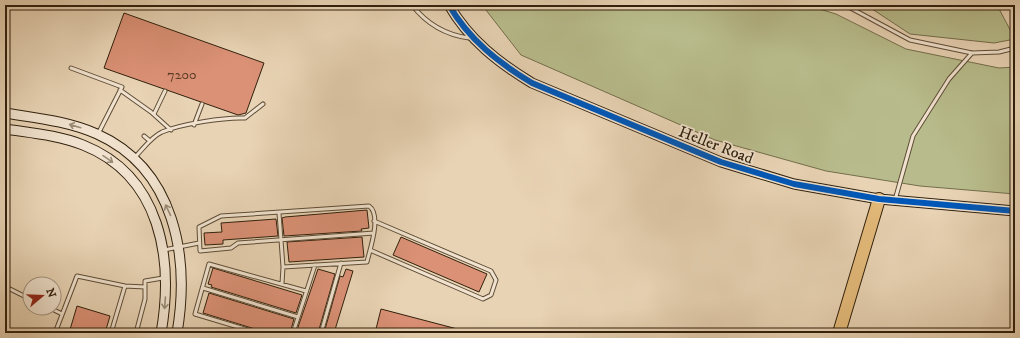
<svg xmlns="http://www.w3.org/2000/svg" width="1020" height="338" font-family="'IM FELL DW Pica',serif">
	<style>
		.green { fill: #b8bc8c; stroke: #746e4c }
		.building { fill: #db9176; stroke: #30200d }
		.lines { fill: none; stroke-linecap: round; stroke-linejoin: round }
		.lane-casing { stroke: #5e4d37; stroke-width: 5 }
		.secondary-casing { stroke: #30200d; stroke-width: 11 }
		.highway-casing { stroke: #30200d; stroke-width: 14 }
		.lane { stroke: #f0e2ce; stroke-width: 3 }
		.secondary { stroke: #f0e2ce; stroke-width: 9 }
		.highway { stroke: #e4ba7a; stroke-width: 12 }
		.cycleway-casing { stroke: #f0e2ce; stroke-width: 8 }
		.cycleway { stroke: #0057b8; stroke-width: 6 }
		.oneway { stroke: #9a8b77 }
		.labels { text-anchor: middle; dominant-baseline: central; stroke-width: 3.5; stroke-linejoin: round; paint-order: stroke }
		.number-label { font-size: 14px; fill: #5b3c27 }
		.street-label { font-size: 16px; fill: #30200d; stroke: #f0e2ce }
	</style>
	<rect width="100%" height="100%" fill="#e8d3b4"/>
	<filter id="stains"><feTurbulence type="fractalNoise" baseFrequency=".005" numOctaves="4"/><feColorMatrix values="0 0 0 0 .2 0 0 0 0 .09 0 0 0 0 .02 0 0 0 .5 -.17"/></filter>
	<radialGradient id="worn" r=".72"><stop offset=".6" stop-color="#630" stop-opacity="0"/><stop offset="1" stop-color="#630" stop-opacity=".3"/></radialGradient>
	<!-- green -->
	<path class="green" d="M 482,5 L 806,5 L 836,14 L 906,49 L 999,68 L 1015,67 L 1015,194 L 920,186 L 826,171 L 715,140 L 521,55 Z
		M 866,5 L 997,5 L 1015,39 L 994,43 L 910,34 Z"/>
	<!-- building -->
	<path class="building" d="M 124,13 L 264,63 L 246,113 L 238,115 L 104,68 Z
		M 367,210 L 369,228 L 361,229 L 362,231 L 284,236 L 282,218 L 285,217 Z
		M 276,219 L 278,236 L 223,240 L 223,244 L 205,245 L 204,233 L 222,232 L 221,223 Z
		M 362,237 L 364,257 L 289,262 L 287,242 Z
		M 401,237 L 487,274 L 479,292 L 393,255 Z
		M 213,268 L 302,295 L 296,313 L 211,287 L 212,285 L 208,284 Z
		M 318,269 L 335,274 L 318,333 L 296,333 Z
		M 346,269 L 353,271 L 334,333 L 324,333 L 340,276 L 343,277 Z
		M 209,293 L 294,319 L 290,333 L 268,333 L 203,313 Z
		M 77,306 L 110,316 L 105,333 L 69,333 Z
		M 381,309 L 465,331 L 465,333 L 375,333 Z"/>
	<g class="lines">
		<defs>
			<path id="lane" d="M 412,5 C 426,23 446,35 469,38
				M 845,5 L 910,40 L 972,53 L 999,52 L 1015,48
				M 71,68 L 122,87 L 99,132
				M 120,90 L 151,112 L 171,130
				M 154,114 L 165,91
				M 194,125 L 202,104
				M 144,136 L 150,141
				M 135,157 C 143,149 151,137 162,132 C 181,124 225,117 245,118 L 263,104
				M 895,200 L 913,136 L 949,79 L 972,53
				M 279,213 L 283,267 L 282,284
				M 164,250 L 199,243
				M 370,250 L 483,299 L 491,295 L 496,280 L 491,271 L 374,221
				M 283,267 L 367,262 C 370,249 382,215 369,206 L 221,216 L 199,227 L 200,251 L 231,248 L 238,243 L 374,233
				M 203,288 L 298,317
				M 5,292 L 10,289 L 30,299
				M 50,308 L 62,314
				M 55,333 L 77,276 L 125,286
				M 111,333 L 125,286 L 145,287
				M 136,333 L 145,299 L 145,281 L 163,278
				M 258,333 L 195,314 L 209,264 L 306,291
				M 293,333 L 315,265
				M 321,333 L 341,263"/>
			<path id="secondary" d="M 449,5 C 469,40 499,63 532,83 L 721,162 L 794,184 L 879,199 L 1015,211
				M 5,113 C 36,118 68,121 97,134 C 175,169 190,257 177,333
				M 5,129 C 31,133 58,135 83,145 C 161,176 174,259 161,333"/>
			<path id="highway" d="M 839,333 L 879,199"/>
		</defs>
		<!-- lane casing -->
		<use href="#lane" class="lane-casing"/>
		<!-- secondary casing -->
		<use href="#secondary" class="secondary-casing"/>
		<!-- highway casing -->
		<use href="#highway" class="highway-casing"/>
		<!-- lane -->
		<use href="#lane" class="lane"/>
		<!-- secondary -->
		<use href="#secondary" class="secondary"/>
		<!-- highway -->
		<use href="#highway" class="highway"/>
		<defs>
			<path id="cycleway" d="M 449,5 C 469,40 499,63 532,83 L 721,162 L 794,184 L 879,199 L 1015,211"/>
		</defs>
		<!-- cycleway casing -->
		<use href="#cycleway" class="cycleway-casing"/>
		<!-- cycleway -->
		<use href="#cycleway" class="cycleway"/>
	</g>
	<!-- one-way arrows -->
	<defs><path id="oneway-shaft" d="M-6 0H5M1.5-3L5.5 0L1.5 3" fill="none" stroke-width="1.6" stroke-linecap="round" stroke-linejoin="round"/></defs>
	<g class="oneway">
		<use href="#oneway-shaft" transform="translate(75 126) rotate(-164)"/>
		<use href="#oneway-shaft" transform="translate(108 159) rotate(35)"/>
		<use href="#oneway-shaft" transform="translate(168 210) rotate(-115)"/>
		<use href="#oneway-shaft" transform="translate(165 303) rotate(94)"/>
	</g>
	<g class="labels">
		<!-- number labels -->
		<g class="number-label">
			<text x="182" y="75">7200</text>
		</g>
		<!-- street labels -->
		<g class="street-label">
			<text transform="translate(716 145) rotate(21)">Heller Road</text>
		</g>
	</g>
	<!-- margin -->
	<rect width="1020" height="338" fill="none" stroke="#e8d3b4" stroke-width="20"/>
	<rect x="6" y="6" width="1008" height="326" fill="none" stroke="#30200d" stroke-width="2"/>
	<rect x="10" y="10" width="1000" height="318" fill="none" stroke="#30200d"/>
	<!-- north arrow -->
	<g transform="translate(42 296) rotate(71)"><circle r="19" fill="#f0e2ce" stroke="#a39481"/>
	<path d="M0-3L7 15L0 10L-7 15Z" fill="#8f2418"/>
	<text y="-6" font-size="11" font-weight="bold" text-anchor="middle" fill="#30200d">N</text>
	</g>
	<rect width="100%" height="100%" filter="url(#stains)"/>
	<rect width="100%" height="100%" fill="url(#worn)"/>
</svg>
